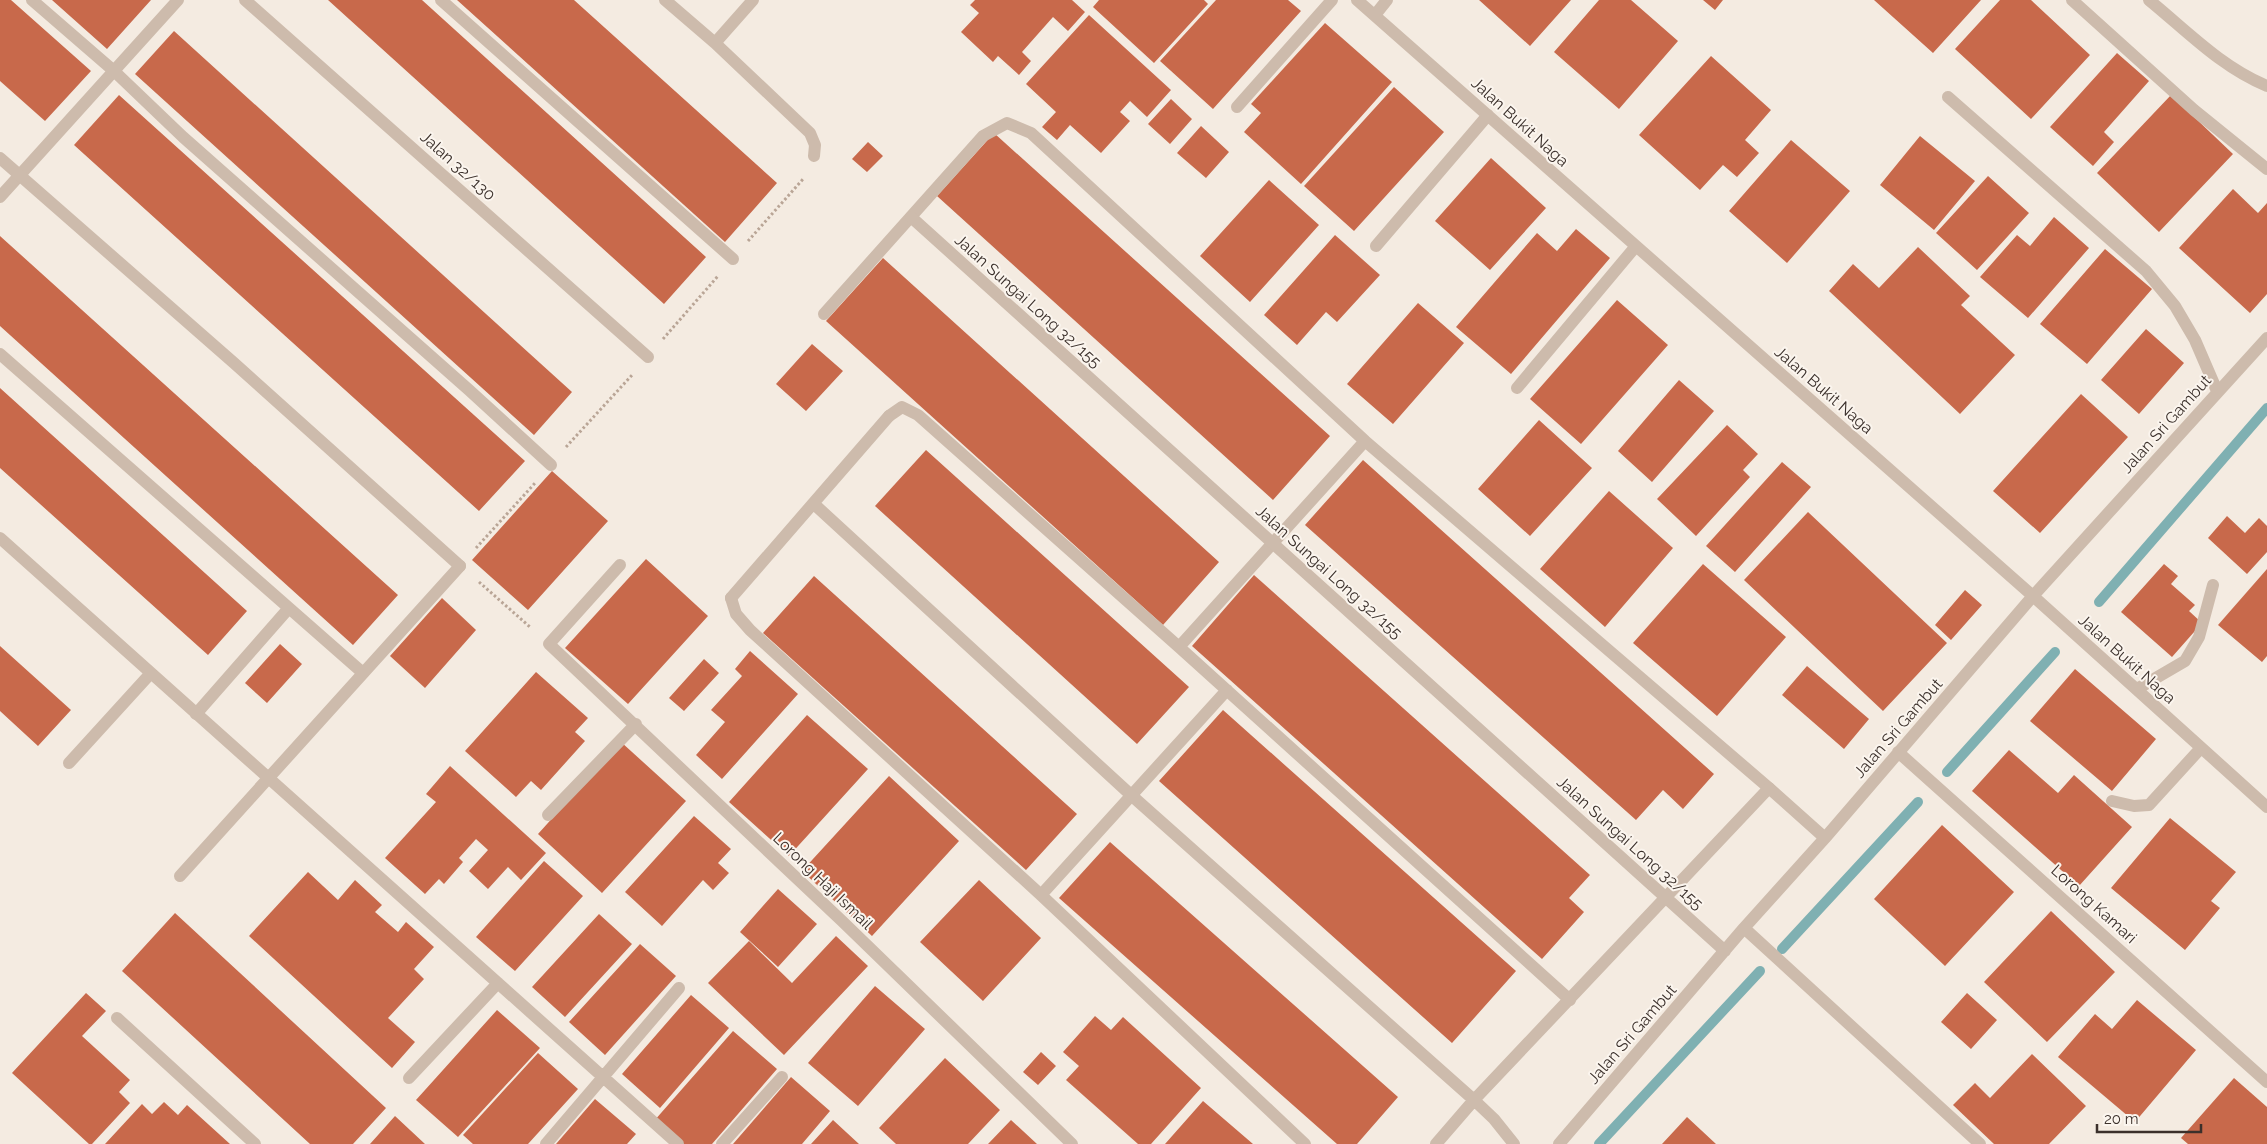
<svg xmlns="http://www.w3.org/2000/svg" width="2267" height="1144" font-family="Raleway,sans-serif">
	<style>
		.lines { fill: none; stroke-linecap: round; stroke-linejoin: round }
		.stream { stroke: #7fb0b2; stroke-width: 10 }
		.building { fill: #c8694b }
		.path { stroke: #b9a596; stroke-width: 3; stroke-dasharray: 2.5 2.5; stroke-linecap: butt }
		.lane { stroke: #cdbbac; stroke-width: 12 }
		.street { stroke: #cdbbac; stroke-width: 12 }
		.labels { text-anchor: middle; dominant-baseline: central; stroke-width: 4; stroke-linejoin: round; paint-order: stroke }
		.street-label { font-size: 16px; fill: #3b302b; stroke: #fbf5ee }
	</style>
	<rect width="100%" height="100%" fill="#f4ebe1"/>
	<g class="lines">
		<!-- stream -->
		<path class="stream" d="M 2099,602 L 2267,408
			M 1947,772 L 2055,652
			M 1782,949 L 1918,802
			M 1599,1144 L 1760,971"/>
	</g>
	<!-- building -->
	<path class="building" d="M 0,0 L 11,0 L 91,71 L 45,121 L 0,81 Z
		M 52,0 L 151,0 L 107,49 Z
		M 328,0 L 422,0 L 706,257 L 664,304 Z
		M 457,0 L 574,0 L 777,183 L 725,242 Z
		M 975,0 L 1072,0 L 1085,12 L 1068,31 L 1053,17 L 1022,52 L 1031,61 L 1019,75 L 998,56 L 993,62 L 961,32 L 979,13 L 970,5 Z
		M 1099,0 L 1204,0 L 1208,4 L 1154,63 L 1093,7 Z
		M 1216,0 L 1288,0 L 1301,11 L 1213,109 L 1160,61 Z
		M 1479,0 L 1571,0 L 1530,46 Z
		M 1599,0 L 1631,0 L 1678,41 L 1619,109 L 1554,52 Z
		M 1703,0 L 1723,0 L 1715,10 Z
		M 1874,0 L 1981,0 L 1933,53 Z
		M 2000,0 L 2031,0 L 2090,55 L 2031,119 L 1955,49 Z
		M 1089,15 L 1171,90 L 1147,117 L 1130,101 L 1120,112 L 1130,121 L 1101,153 L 1070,125 L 1057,140 L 1042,127 L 1056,112 L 1026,84 Z
		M 1325,23 L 1392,82 L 1301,184 L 1244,132 L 1261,113 L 1251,104 Z
		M 174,31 L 572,392 L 534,435 L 135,74 Z
		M 2117,53 L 2149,81 L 2104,132 L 2114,142 L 2093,166 L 2050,127 Z
		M 1711,56 L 1771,110 L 1745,140 L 1759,153 L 1737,177 L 1723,165 L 1700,190 L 1639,135 Z
		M 1394,87 L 1444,132 L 1354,231 L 1304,186 Z
		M 119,95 L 525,461 L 479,511 L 74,145 Z
		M 2171,95 L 2233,154 L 2159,232 L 2097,173 Z
		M 1171,99 L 1192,119 L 1170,144 L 1148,124 Z
		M 1201,126 L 1229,152 L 1206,178 L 1177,153 Z
		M 994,133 L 1330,436 L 1273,500 L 937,196 Z
		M 1920,136 L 1975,181 L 1934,230 L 1880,185 Z
		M 1791,140 L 1850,191 L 1787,263 L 1729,211 Z
		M 868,142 L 883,156 L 867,172 L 852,159 Z
		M 1491,158 L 1546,208 L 1490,270 L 1435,221 Z
		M 1988,176 L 2029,213 L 1977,270 L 1936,233 Z
		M 1269,180 L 1319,225 L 1250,302 L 1200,256 Z
		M 2233,189 L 2258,213 L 2267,203 L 2267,294 L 2250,313 L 2179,248 Z
		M 2054,217 L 2089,248 L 2028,318 L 1980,277 L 2017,235 L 2030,246 Z
		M 1576,229 L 1610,258 L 1511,374 L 1456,327 L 1537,233 L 1557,251 Z
		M 1335,235 L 1380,275 L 1337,322 L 1326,312 L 1297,345 L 1264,315 Z
		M 0,236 L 398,595 L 353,645 L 0,326 Z
		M 1918,247 L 1970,296 L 1961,305 L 2015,355 L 1960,414 L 1829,291 L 1853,264 L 1879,288 Z
		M 2105,249 L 2152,289 L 2087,364 L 2040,324 Z
		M 883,258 L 1219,562 L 1163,625 L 826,321 Z
		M 1617,300 L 1668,345 L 1581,444 L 1530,399 Z
		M 1418,303 L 1464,343 L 1393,424 L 1347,384 Z
		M 2146,329 L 2184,363 L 2139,414 L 2101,380 Z
		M 812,344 L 843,371 L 806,411 L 776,384 Z
		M 1679,380 L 1714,411 L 1652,482 L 1618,451 Z
		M 0,388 L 247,611 L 208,655 L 0,468 Z
		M 2081,394 L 2128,437 L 2040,533 L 1993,491 Z
		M 1539,420 L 1592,468 L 1530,536 L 1478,489 Z
		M 1727,425 L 1758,454 L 1743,470 L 1750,477 L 1696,536 L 1657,499 Z
		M 926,450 L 1189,687 L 1137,744 L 875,506 Z
		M 1363,460 L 1714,774 L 1683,809 L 1663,790 L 1636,820 L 1305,525 Z
		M 1782,462 L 1811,487 L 1735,572 L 1706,546 Z
		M 552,471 L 608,521 L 528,610 L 472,560 Z
		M 1609,491 L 1673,548 L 1605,627 L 1540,569 Z
		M 1808,512 L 1947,643 L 1883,711 L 1744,580 Z
		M 2227,516 L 2245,533 L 2259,518 L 2267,526 L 2267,552 L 2247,574 L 2208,538 Z
		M 646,559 L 708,616 L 628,704 L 565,648 Z
		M 1703,564 L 1786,637 L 1717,716 L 1633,643 Z
		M 2164,564 L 2178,576 L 2171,584 L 2195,605 L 2189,611 L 2202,623 L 2172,657 L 2121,612 Z
		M 2267,569 L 2267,656 L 2262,662 L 2218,625 Z
		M 1254,575 L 1590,875 L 1569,898 L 1584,912 L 1542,959 L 1192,646 Z
		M 814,576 L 1077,814 L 1026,870 L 763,633 Z
		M 1965,590 L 1982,605 L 1951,640 L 1935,625 Z
		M 442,598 L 476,630 L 425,688 L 390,656 Z
		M 280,644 L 302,664 L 267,703 L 245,683 Z
		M 0,646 L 71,710 L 38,746 L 0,711 Z
		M 750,651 L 798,694 L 722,779 L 696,755 L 725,722 L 711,710 L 742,676 L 735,669 Z
		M 704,659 L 719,673 L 684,711 L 669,698 Z
		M 1807,666 L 1869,719 L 1844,749 L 1782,695 Z
		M 2075,669 L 2156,739 L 2112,791 L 2030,721 Z
		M 536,672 L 588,718 L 575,732 L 585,741 L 541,790 L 531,781 L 516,797 L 465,751 Z
		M 1223,710 L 1516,971 L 1452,1043 L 1159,781 Z
		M 807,715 L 868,769 L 789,856 L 729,802 Z
		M 621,742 L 686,801 L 602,893 L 538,834 Z
		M 2009,750 L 2058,793 L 2074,775 L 2132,827 L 2079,886 L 1972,791 Z
		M 450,766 L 546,853 L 521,880 L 508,867 L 488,889 L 469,871 L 488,850 L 476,839 L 459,858 L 463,862 L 444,884 L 439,879 L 425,894 L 385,858 L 436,802 L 426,794 Z
		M 889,776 L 959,841 L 872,936 L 802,871 Z
		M 694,816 L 731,849 L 718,863 L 729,873 L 713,890 L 703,880 L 662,926 L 625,892 Z
		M 2170,818 L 2236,872 L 2211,901 L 2220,908 L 2185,950 L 2111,888 Z
		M 1942,825 L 2014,892 L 1945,966 L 1874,899 Z
		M 1110,842 L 1398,1097 L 1357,1144 L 1337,1144 L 1059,898 Z
		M 544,861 L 583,896 L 515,971 L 476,937 Z
		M 308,872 L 338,900 L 355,880 L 382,905 L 375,912 L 398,932 L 406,922 L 434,947 L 414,969 L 424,979 L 388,1018 L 415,1042 L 392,1068 L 249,936 Z
		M 979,880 L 1041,938 L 983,1001 L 920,942 Z
		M 778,889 L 817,924 L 778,967 L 740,932 Z
		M 2051,911 L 2115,972 L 2047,1042 L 1984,982 Z
		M 175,913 L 386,1108 L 353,1144 L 310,1144 L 122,971 Z
		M 599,914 L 632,944 L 565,1017 L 532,987 Z
		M 836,936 L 868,966 L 784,1055 L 708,983 L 749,941 L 792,983 Z
		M 640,944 L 676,976 L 605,1055 L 569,1022 Z
		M 875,986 L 925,1029 L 858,1106 L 808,1063 Z
		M 86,993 L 106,1011 L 82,1036 L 130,1080 L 119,1092 L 130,1103 L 92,1144 L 89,1144 L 12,1073 Z
		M 1967,993 L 1997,1020 L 1971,1049 L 1941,1022 Z
		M 691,995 L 729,1028 L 660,1108 L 622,1074 Z
		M 2137,1000 L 2196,1050 L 2135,1122 L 2058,1057 L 2095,1014 L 2112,1029 Z
		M 497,1010 L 540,1048 L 458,1137 L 416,1100 Z
		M 1095,1016 L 1111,1030 L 1123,1017 L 1201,1088 L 1151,1144 L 1138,1144 L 1066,1080 L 1079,1066 L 1063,1052 Z
		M 733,1031 L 777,1069 L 712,1144 L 681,1144 L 654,1121 Z
		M 1041,1052 L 1056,1066 L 1038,1085 L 1023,1072 Z
		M 538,1053 L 578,1089 L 528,1144 L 473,1144 L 463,1135 Z
		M 2032,1054 L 2086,1106 L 2049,1144 L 1994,1144 L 1953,1105 L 1975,1083 L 1990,1098 Z
		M 945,1058 L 1000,1110 L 968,1144 L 896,1144 L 879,1128 Z
		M 791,1077 L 830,1111 L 802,1144 L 733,1144 Z
		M 2234,1078 L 2267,1107 L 2267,1144 L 2188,1144 L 2181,1138 Z
		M 595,1099 L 636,1134 L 627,1144 L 556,1144 Z
		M 1203,1101 L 1253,1144 L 1165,1144 Z
		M 164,1102 L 178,1115 L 187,1105 L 230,1144 L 105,1144 L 142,1104 L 152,1114 Z
		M 395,1116 L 425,1144 L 370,1144 Z
		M 1687,1117 L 1716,1144 L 1662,1144 Z
		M 833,1120 L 859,1144 L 811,1144 Z
		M 1011,1120 L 1037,1144 L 988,1144 Z"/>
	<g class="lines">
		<!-- path -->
		<path class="path" d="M 748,241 L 804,178
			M 663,339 L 718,276
			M 566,447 L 633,374
			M 476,548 L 536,482
			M 479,582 L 530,627"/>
		<!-- lane -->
		<path class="lane" d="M 32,0 L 114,71 L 183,137 L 469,390 L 551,465
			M 441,0 L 733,259
			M 2149,0 C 2187,31 2221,67 2267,86
			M 0,197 L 178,0
			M 824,314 L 983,136 L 1007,123 L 1031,133 L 1365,441 L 1769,788
			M 0,354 L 363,673
			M 889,416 L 902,407 L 918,415 L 1179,647 L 1570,1000
			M 731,598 L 736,614 L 750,630 L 1041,895 L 1305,1144
			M 1179,647 L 1365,441
			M 2137,689 L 2185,661 L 2199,637 L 2213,585
			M 196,714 L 289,608
			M 180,876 L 460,566
			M 1041,895 L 1227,690"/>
		<!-- street -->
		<path class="street" d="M 245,0 L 648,357
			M 665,0 L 715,43 L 810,133 L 815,145 L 814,156
			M 1357,0 L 2033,596 L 2267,807
			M 2072,0 L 2194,110 L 2267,169
			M 1375,15 L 1387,0
			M 715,43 L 753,0
			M 1948,97 L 2146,271 L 2175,306 L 2195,340 L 2217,391
			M 1237,107 L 1332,0
			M 0,158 L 234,363 L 460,566
			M 911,217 L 1725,951
			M 1376,246 L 1488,115
			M 1517,388 L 1636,246
			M 814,504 L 1131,795 L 1474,1100 L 1494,1119 L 1514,1144
			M 0,538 L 678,1144
			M 620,565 L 549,644 L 842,921 L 1072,1144
			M 731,598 L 889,416
			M 1898,752 L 2267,1082
			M 69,763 L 151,673
			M 2112,801 L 2134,806 L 2149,805 L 2200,749
			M 548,815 L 636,724
			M 1744,928 L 1980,1144
			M 117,1018 L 255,1144
			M 409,1078 L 498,983
			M 546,1144 L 679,988
			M 722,1144 L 782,1077
			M 1436,1144 L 1474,1100 L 1769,788 L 1825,838
			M 1559,1144 L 1744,928 L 1825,838 L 2033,596 L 2267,338"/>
	</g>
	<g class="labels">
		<!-- street labels -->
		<g class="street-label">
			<text transform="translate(1520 122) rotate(42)">Jalan Bukit Naga</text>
			<text transform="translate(458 166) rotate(42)">Jalan 32/130</text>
			<text transform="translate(1028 301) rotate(42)">Jalan Sungai Long 32/155</text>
			<text transform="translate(1824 390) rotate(41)">Jalan Bukit Naga</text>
			<text transform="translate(2166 424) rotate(-48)">Jalan Sri Gambut</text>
			<text transform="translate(1329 572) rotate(42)">Jalan Sungai Long 32/155</text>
			<text transform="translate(2127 659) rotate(42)">Jalan Bukit Naga</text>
			<text transform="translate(1898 728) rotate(-49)">Jalan Sri Gambut</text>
			<text transform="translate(1630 843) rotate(42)">Jalan Sungai Long 32/155</text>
			<text transform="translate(823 881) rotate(44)">Lorong Haji Ismail</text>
			<text transform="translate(2094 904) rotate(42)">Lorong Kamari</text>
			<text transform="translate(1632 1034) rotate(-49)">Jalan Sri Gambut</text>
		</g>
	</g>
	<!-- scale -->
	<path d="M2097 1124v8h104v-8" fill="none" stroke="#3b302b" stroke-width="2.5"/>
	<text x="2104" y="1124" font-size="15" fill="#3b302b" stroke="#fbf5ee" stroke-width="4" paint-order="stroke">20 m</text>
</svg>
